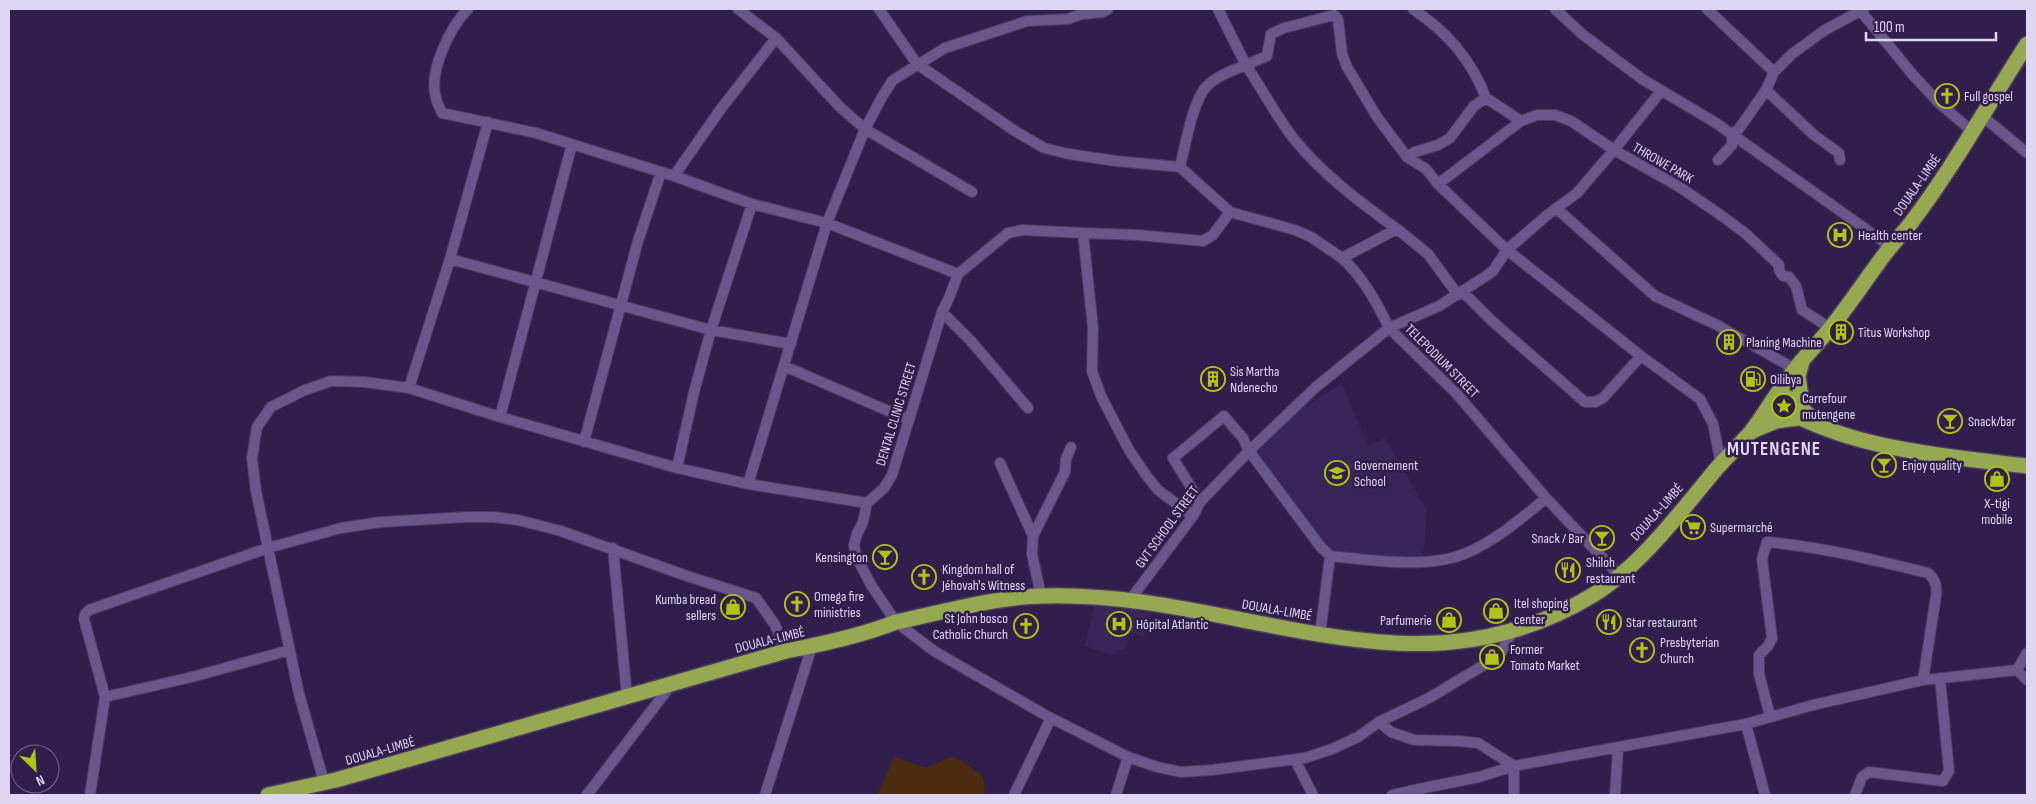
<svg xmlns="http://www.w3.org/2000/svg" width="2036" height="804" font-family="'Sofia Sans Condensed',sans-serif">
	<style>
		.built { fill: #392559 }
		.green { fill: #4c2c10 }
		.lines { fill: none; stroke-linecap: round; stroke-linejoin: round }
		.street-casing { stroke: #4c3b63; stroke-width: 12 }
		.highway-casing { stroke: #4c3b63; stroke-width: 18 }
		.street { stroke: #68578a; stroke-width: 10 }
		.highway { stroke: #97a950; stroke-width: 15 }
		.labels { text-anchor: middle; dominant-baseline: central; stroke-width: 5; stroke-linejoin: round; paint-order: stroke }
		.poi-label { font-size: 14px; fill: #ded6f3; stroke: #301e4c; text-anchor: start }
		.street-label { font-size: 14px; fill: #ded6f3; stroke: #301e4c }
		.district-label { font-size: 19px; font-weight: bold; letter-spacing: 1px; fill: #ded6f3; stroke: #301e4c }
	</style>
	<rect width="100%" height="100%" fill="#301e4c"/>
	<!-- built -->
	<path class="built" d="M 1342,384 L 1368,446 L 1385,438 L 1427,510 L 1423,559 L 1331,556 L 1256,457 L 1266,440 L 1306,405 Z
		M 1094,606 L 1131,609 L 1151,614 L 1144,637 L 1132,633 L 1125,649 L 1123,649 L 1122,651 L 1117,650 L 1114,655 L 1085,646 Z
		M 1529,634 L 1531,640 L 1484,667 L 1479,646 Z"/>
	<!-- green -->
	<path class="green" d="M 954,756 L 983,776 L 985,795 L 879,795 L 879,791 L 894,757 L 926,768 Z"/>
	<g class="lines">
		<defs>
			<path id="street" d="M 468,9 C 450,27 428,72 436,98 C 437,103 440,108 442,113 L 536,133 L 674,176 L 752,204 L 827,223 L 865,129 L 972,192
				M 738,9 L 776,38 L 840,107 L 865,129 L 883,95 L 893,80 L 945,48 L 1027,21 L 1068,19 L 1082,14 L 1103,12 L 1108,9
				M 879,9 L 917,64 L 1015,131 L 1044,148 L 1069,154 L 1116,161 L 1180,167
				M 1218,9 L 1246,65 C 1234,70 1218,75 1208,85 C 1193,98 1185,147 1180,167 L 1230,212
				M 1555,9 L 1582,34 L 1642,79 L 1716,123 L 1891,247
				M 1707,9 L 1774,72
				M 1859,9 L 1913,75 L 1939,103 L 1973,132
				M 1766,90 L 1814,135 L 1839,153 L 1840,160
				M 1486,98 L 1521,121
				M 1981,115 L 2027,153
				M 1407,157 L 1415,152 L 1438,145 L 1450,138 L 1474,106 L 1486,98 C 1471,59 1447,32 1413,9
				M 1718,160 L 1732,145 L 1732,134 L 1738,130 L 1748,116 L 1766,90 L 1774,72 L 1792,54 L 1825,30 L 1864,9
				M 674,176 L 720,110 L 776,38
				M 1438,184 L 1521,121 L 1537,115 L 1555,115 L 1571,121 L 1614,150 L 1661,91
				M 1556,208 L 1655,296 L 1717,325 L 1795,369
				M 1397,229 L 1428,254 L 1458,295
				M 450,259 L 711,330 L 791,344
				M 1462,291 L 1492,321 L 1585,402 L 1595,402 L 1603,398 L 1641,356
				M 942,312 L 892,475 L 884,488 L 867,503 L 863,522 L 857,534 L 854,545 L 856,556 L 871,585 L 896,622 L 934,651 L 1047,716 L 1128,757 L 1157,767 L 1181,772 L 1212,770 L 1305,758 L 1332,749 L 1358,737 L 1379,722 L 1429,698 L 1494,659 L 1502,651 L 1512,632
				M 784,366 L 907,419
				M 409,388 L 450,259 L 488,122
				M 1028,408 L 971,341 L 942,312 L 949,298 L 958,274 L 1008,233 L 1023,230 L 1083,233
				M 500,417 L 572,144
				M 584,442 L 638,241 L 661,172
				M 1000,463 L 1033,536 L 1032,554 L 1041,596
				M 677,468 L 694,392 L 711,330 L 752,204
				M 748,484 L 677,468 L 500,417 L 409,388 L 364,382 L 331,381 L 305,390 L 271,407 L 257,427 L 252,458 L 256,491 L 268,548 L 341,528 L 381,522 L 467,517 L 493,517 L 518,520 L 561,531 L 687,576 L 756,598 L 775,625 L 786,651
				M 867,503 L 748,484 L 827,223 L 958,274
				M 1193,516 L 1158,490 L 1146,475 L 1129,450 L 1101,396 L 1092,371 L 1093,328 L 1083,233 L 1138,235 L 1203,241 L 1213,235 L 1230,212 L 1295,230 L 1311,237 L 1342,258
				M 1033,536 L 1065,472 L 1066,459 L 1071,447
				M 613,548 L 627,697
				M 1330,556 C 1369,560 1427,569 1464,554 C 1494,542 1521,519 1546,498
				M 1619,575 L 1546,498 L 1456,393 L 1389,328 L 1439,306 L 1483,278 L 1493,271 L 1507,250 L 1641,356 L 1700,399 L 1713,424 L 1721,464
				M 1130,600 L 1193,516 L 1200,502 L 1249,451 L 1243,438 L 1224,416 L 1173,458 L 1200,502
				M 1320,634 L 1330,556 L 1320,546 L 1249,451 L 1316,387 L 1389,328 C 1377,302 1363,277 1342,258 L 1397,229 C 1361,203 1322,174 1294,139 C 1276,116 1262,89 1246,65 L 1267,56 L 1271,34 L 1284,28 L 1334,15 L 1338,19 L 1342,54 L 1347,67 L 1377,117 L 1407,157 L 1426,169 L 1438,184 L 1507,250 L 1546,216 L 1577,193 L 1614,150 L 1678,186 L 1715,211 L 1745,233 L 1779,265 L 1779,270 L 1783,276 L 1789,277 L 1796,286 L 1802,310 L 1830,328
				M 2017,670 L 2027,653
				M 105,697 L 192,677 L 290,650
				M 1770,716 L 1759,674 L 1759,655 L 1768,646 L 1772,638 L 1762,559 L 1767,542 C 1822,547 1875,560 1928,573 C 1936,580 1937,587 1936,596 L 1923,680
				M 1379,722 L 1391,732 L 1414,740 L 1459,741 L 1478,743 L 1514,766 L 1746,724 L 1813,705 L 1923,680 L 2017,670 L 2027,680
				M 1746,724 L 1765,795
				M 1295,760 L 1313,795
				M 90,795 L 105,697 L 84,619 L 85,614 L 89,610 L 268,548 L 299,694 L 324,782
				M 587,795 L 671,685
				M 765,795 L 812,646
				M 1014,795 L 1051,718
				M 1116,795 L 1128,757
				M 1392,795 L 1419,789
				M 1420,795 L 1419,789 L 1479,777 L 1514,766 L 1514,795
				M 1615,795 L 1618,749
				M 1855,795 L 1862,777 L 1869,772 L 1943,781 L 1949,771 L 1940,678"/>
			<path id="highway" d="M 1802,362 L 1798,376 L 1803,410
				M 1779,392 L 1791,400 L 1816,421
				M 1772,402 C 1845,449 1943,456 2027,466
				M 1752,431 L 1776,421 L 1798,418
				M 268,795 L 336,780 L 786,651 C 823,644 861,636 896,622 C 944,612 993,597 1043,596 C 1162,592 1277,636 1395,643 C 1466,647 1532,632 1593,595 C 1641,566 1681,511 1717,468 C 1728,456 1740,444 1751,432 C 1767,411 1779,388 1796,368 C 1806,355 1818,343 1829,330 C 1850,304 1868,276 1888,250 C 1895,241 1904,232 1911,223 C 1954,166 1989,103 2027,44"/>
		</defs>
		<!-- street casing -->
		<use href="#street" class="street-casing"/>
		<!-- highway casing -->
		<use href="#highway" class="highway-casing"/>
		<!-- street -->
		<use href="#street" class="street"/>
		<!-- highway -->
		<use href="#highway" class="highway"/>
	</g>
	<!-- icons -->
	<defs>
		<symbol id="church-ring" viewBox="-11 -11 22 22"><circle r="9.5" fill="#301e4c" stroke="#acc613" stroke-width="1.5"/><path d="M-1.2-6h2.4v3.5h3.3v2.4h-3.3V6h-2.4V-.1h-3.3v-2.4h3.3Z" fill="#acc613"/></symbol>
		<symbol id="hospital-ring" viewBox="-11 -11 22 22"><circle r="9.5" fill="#301e4c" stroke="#acc613" stroke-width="1.5"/><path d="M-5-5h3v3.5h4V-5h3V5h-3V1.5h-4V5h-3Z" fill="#acc613"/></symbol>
		<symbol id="building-ring" viewBox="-11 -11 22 22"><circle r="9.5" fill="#301e4c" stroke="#acc613" stroke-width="1.5"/><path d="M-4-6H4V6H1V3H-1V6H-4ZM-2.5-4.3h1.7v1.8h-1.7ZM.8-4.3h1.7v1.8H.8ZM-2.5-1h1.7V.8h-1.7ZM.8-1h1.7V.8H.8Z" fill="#acc613"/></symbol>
		<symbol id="fuel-ring" viewBox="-11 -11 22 22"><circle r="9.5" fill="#301e4c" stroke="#acc613" stroke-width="1.5"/><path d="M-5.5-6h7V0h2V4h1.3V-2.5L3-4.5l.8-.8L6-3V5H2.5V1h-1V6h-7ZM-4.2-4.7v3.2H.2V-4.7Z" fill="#acc613"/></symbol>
		<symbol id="sight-ring" viewBox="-11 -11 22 22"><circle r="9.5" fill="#301e4c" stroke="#acc613" stroke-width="1.5"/><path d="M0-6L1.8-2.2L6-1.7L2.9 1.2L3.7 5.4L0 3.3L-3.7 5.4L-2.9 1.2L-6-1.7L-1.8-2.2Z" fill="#acc613"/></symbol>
		<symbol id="bar-ring" viewBox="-11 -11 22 22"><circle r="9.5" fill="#301e4c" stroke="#acc613" stroke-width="1.5"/><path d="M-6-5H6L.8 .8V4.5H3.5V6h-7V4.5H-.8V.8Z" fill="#acc613"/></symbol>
		<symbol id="school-ring" viewBox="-11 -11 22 22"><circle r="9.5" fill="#301e4c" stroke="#acc613" stroke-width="1.5"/><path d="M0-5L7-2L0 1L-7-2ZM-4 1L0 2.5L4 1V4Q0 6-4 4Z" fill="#acc613"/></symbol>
		<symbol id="shop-ring" viewBox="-11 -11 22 22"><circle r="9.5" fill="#301e4c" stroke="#acc613" stroke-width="1.5"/><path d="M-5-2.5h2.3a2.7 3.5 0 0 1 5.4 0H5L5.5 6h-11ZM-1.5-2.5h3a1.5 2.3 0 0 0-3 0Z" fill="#acc613"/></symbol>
		<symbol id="supermarket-ring" viewBox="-11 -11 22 22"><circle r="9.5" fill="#301e4c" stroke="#acc613" stroke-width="1.5"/><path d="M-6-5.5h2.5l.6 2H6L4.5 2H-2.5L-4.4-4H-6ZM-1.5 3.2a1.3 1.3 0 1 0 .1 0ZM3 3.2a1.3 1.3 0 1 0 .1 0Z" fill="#acc613"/></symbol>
		<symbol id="restaurant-ring" viewBox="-11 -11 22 22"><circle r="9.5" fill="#301e4c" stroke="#acc613" stroke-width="1.5"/><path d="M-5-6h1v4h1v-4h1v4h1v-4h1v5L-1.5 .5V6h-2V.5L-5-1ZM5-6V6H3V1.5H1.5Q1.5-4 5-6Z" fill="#acc613"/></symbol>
	</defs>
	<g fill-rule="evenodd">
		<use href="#church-ring" x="1933" y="82" width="28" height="28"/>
		<use href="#hospital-ring" x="1826" y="221" width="28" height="28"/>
		<use href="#building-ring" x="1827" y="318" width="28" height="28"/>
		<use href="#building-ring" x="1715" y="328" width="28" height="28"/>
		<use href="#building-ring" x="1199" y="365" width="28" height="28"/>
		<use href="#fuel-ring" x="1739" y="365" width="28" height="28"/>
		<use href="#sight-ring" x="1770" y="392" width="28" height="28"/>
		<use href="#bar-ring" x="1936" y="407" width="28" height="28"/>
		<use href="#bar-ring" x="1870" y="451" width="28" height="28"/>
		<use href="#school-ring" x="1323" y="459" width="28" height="28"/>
		<use href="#shop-ring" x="1983" y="465" width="28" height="28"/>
		<use href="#supermarket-ring" x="1679" y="513" width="28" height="28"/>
		<use href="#bar-ring" x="1588" y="524" width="28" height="28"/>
		<use href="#bar-ring" x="871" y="543" width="28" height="28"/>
		<use href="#restaurant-ring" x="1554" y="556" width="28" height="28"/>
		<use href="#church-ring" x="910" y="563" width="28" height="28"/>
		<use href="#church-ring" x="783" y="590" width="28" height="28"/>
		<use href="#shop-ring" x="719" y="593" width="28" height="28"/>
		<use href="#shop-ring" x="1482" y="597" width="28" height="28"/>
		<use href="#shop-ring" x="1435" y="606" width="28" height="28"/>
		<use href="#restaurant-ring" x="1595" y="608" width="28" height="28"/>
		<use href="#hospital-ring" x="1105" y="610" width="28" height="28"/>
		<use href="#church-ring" x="1012" y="612" width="28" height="28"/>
		<use href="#church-ring" x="1628" y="636" width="28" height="28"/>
		<use href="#shop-ring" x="1478" y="643" width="28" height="28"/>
	</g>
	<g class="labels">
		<!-- poi labels -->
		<g class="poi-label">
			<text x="1964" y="96">Full gospel</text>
			<text x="1858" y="235">Health center</text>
			<text x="1858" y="332">Titus Workshop</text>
			<text x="1746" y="342">Planing Machine</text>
			<text x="1230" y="371">Sis Martha<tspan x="1230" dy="16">Ndenecho</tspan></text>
			<text x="1770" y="379">Oilibya</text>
			<text x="1802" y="398">Carrefour<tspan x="1802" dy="16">mutengene</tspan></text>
			<text x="1968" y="421">Snack/bar</text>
			<text x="1354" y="465">Governement<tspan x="1354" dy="16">School</tspan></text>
			<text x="1902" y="465">Enjoy quality</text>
			<text x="1997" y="503" text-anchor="middle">X-tigi<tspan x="1997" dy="16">mobile</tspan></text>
			<text x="1710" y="527">Supermarché</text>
			<text x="1584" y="538" text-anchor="end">Snack / Bar</text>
			<text x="868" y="557" text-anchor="end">Kensington</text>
			<text x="1586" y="562">Shiloh<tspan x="1586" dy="16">restaurant</tspan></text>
			<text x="942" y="569">Kingdom hall of<tspan x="942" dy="16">Jéhovah's Witness</tspan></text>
			<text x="814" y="596">Omega fire<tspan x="814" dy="16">ministries</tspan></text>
			<text x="716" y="599" text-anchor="end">Kumba bread<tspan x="716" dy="16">sellers</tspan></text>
			<text x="1514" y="603">Itel shoping<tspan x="1514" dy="16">center</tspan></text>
			<text x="1008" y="618" text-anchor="end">St John bosco<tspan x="1008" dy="16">Catholic Church</tspan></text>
			<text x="1432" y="620" text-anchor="end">Parfumerie</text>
			<text x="1626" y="622">Star restaurant</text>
			<text x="1136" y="624">Hôpital Atlantic</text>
			<text x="1660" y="642">Presbyterian<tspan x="1660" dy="16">Church</tspan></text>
			<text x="1510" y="649">Former<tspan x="1510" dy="16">Tomato Market</tspan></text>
		</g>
		<!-- street labels -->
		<g class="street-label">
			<text transform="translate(1663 163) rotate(30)">THROWE PARK</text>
			<text transform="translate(1917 185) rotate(-55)">DOUALA-LIMBÉ</text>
			<text transform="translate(1442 361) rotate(45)">TELEPODIUM STREET</text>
			<text transform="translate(896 414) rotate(-73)">DENTAL CLINIC STREET</text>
			<text transform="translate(1657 512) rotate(-48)">DOUALA-LIMBÉ</text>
			<text transform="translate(1167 527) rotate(-54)">GVT SCHOOL STREET</text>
			<text transform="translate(1277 610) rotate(10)">DOUALA-LIMBÉ</text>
			<text transform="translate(770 640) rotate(-14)">DOUALA-LIMBÉ</text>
			<text transform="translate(380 751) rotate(-16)">DOUALA-LIMBÉ</text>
		</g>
		<!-- district labels -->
		<g class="district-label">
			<text x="1774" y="449">MUTENGENE</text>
		</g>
	</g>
	<!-- border -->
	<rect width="2036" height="804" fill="none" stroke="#ded6f3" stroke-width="20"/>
	<!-- north arrow -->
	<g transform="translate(35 769) rotate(155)"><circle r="24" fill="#301e4c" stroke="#76688f"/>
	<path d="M0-4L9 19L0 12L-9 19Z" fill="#acc613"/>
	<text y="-8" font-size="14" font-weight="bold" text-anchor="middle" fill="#ded6f3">N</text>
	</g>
	<!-- scale -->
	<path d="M1866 32v8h130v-8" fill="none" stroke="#ded6f3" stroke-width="2.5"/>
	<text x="1874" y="32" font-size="15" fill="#ded6f3" stroke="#301e4c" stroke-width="4" paint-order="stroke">100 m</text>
</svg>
